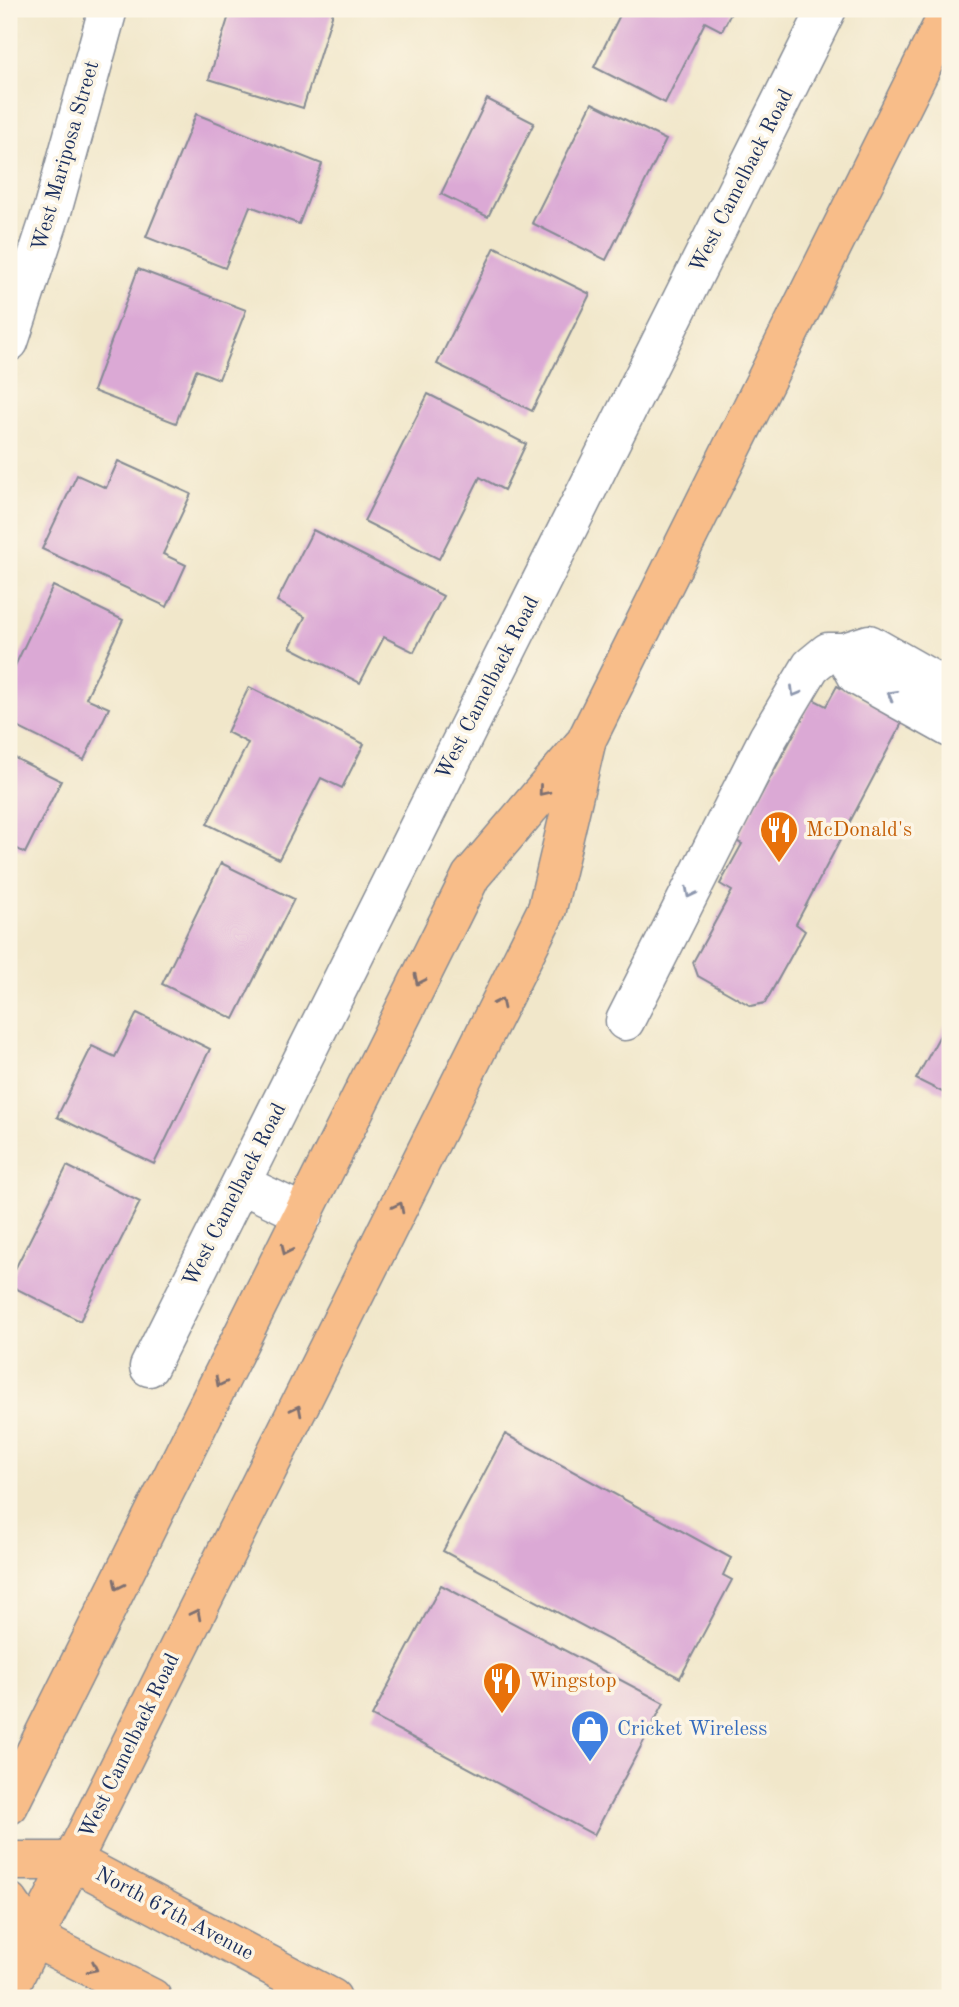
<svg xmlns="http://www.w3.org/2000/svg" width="959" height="2007" font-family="'Old Standard TT',serif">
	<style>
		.building { fill: #dba9d5 }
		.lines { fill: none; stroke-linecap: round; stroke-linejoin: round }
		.minor-casing { stroke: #868b94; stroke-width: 41 }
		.major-casing { stroke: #868b94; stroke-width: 41 }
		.minor { stroke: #fff; stroke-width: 38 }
		.major { stroke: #f8bd89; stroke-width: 38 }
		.oneway { stroke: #8d97ae }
		.oneway2 { stroke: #7e6f71 }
		.labels { text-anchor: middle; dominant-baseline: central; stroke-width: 7; stroke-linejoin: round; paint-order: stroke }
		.street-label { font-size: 21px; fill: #1b2f5e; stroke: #fcf5e5 }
		.food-label { font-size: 21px; fill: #c56008; stroke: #fcf5e5; text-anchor: start }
		.shop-label { font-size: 21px; fill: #366cbe; stroke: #fcf5e5; text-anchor: start }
	</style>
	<rect width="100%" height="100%" fill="#fcf5e5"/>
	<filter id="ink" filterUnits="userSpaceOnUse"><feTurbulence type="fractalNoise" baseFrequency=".0143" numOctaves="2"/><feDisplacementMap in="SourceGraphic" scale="14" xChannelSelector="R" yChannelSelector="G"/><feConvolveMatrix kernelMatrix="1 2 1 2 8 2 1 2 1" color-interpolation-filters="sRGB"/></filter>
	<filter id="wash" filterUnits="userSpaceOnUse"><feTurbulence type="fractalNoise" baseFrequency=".00686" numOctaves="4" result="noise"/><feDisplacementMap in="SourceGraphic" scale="28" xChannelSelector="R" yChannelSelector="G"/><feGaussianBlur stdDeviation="1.57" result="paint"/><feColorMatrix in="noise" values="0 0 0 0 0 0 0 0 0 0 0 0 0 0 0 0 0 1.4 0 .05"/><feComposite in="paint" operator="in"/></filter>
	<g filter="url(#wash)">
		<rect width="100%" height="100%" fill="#f1e7ca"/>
		<g id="blocks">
			<!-- building -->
			<path class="building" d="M 231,9 L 334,9 L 303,108 L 209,79 Z
				M 623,9 L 733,9 L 722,31 L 705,22 L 665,103 L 594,67 Z
				M 487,99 L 534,123 L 488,217 L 441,194 Z
				M 592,103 L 666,140 L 606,260 L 532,223 Z
				M 196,114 L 322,164 L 299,224 L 250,206 L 225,268 L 146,237 Z
				M 495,247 L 590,294 L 532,411 L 437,364 Z
				M 138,269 L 246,310 L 219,379 L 196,370 L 176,423 L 93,391 Z
				M 428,394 L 526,444 L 504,490 L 480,477 L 439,559 L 364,521 Z
				M 949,411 L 950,411 L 950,434 L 945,433 Z
				M 118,461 L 191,494 L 163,554 L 186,565 L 167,607 L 42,549 L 77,475 L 106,488 Z
				M 313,530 L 443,596 L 414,652 L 384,637 L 360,683 L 290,647 L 305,617 L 277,601 Z
				M 53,586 L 123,620 L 86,698 L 109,708 L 84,760 L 9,723 L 9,666 L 14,668 Z
				M 837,686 L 903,721 L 796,924 L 805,931 L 765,1003 L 751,1006 L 698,976 L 693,962 L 732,891 L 720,884 L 742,844 L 736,841 L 813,699 L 826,706 Z
				M 249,687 L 364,744 L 342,788 L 321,778 L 279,859 L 207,824 L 248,743 L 227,732 Z
				M 9,755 L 61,781 L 25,853 L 9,844 Z
				M 221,863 L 294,899 L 234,1019 L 162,984 Z
				M 137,1013 L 210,1049 L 154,1164 L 57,1117 L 92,1046 L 115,1057 Z
				M 950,1017 L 950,1096 L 916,1079 Z
				M 67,1166 L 140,1202 L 80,1321 L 9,1285 L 9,1281 Z
				M 505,1434 L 731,1558 L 723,1575 L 732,1580 L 680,1678 L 443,1551 Z
				M 441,1585 L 664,1703 L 594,1835 L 372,1716 Z"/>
		</g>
	</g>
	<g filter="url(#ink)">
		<use href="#blocks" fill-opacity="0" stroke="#868b94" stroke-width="2"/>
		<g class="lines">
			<defs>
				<path id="minor" d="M 9,342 L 53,208 L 108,9
					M 844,652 L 857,676 L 950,728
					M 625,1021 L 768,738 L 811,666 L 828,652 L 844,652 L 869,644 L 950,690
					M 241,1184 L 304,1214
					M 149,1367 L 827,9"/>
				<path id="major" d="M 9,1805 L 471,876 L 582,746
					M 9,1861 L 73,1861 L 332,1998
					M 9,1902 L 34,1938 L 152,1998
					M 9,1988 L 547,909 L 587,739 L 950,10"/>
			</defs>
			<!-- minor casing -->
			<use href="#minor" class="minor-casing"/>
			<!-- major casing -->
			<use href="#major" class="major-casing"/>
			<!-- minor -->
			<use href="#minor" class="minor"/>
			<!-- major -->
			<use href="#major" class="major"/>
		</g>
		<!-- one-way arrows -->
		<defs><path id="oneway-chevron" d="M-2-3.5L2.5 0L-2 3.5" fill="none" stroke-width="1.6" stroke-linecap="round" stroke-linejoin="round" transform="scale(1.75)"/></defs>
		<g class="oneway">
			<use href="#oneway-chevron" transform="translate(795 692) rotate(120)"/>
			<use href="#oneway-chevron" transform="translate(892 695) rotate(-151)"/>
			<use href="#oneway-chevron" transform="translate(690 893) rotate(117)"/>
		</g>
		<g class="oneway2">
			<use href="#oneway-chevron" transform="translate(543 791) rotate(130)"/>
			<use href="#oneway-chevron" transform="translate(419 980) rotate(116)"/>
			<use href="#oneway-chevron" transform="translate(500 1003) rotate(-64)"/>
			<use href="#oneway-chevron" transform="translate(399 1207) rotate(-63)"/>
			<use href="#oneway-chevron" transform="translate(286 1250) rotate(116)"/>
			<use href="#oneway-chevron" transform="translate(220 1382) rotate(117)"/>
			<use href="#oneway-chevron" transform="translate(297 1410) rotate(-63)"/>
			<use href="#oneway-chevron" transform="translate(118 1585) rotate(116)"/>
			<use href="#oneway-chevron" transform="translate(196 1614) rotate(-63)"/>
			<use href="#oneway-chevron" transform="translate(93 1968) rotate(27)"/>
		</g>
	</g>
	<!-- icons -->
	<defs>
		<symbol id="restaurant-pin" viewBox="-11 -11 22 30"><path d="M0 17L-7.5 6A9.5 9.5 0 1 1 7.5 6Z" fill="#e8710a" stroke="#fcf5e5"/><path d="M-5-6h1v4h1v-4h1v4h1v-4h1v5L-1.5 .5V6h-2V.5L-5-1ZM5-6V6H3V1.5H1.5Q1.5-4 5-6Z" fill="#fff"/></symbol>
		<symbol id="shop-pin" viewBox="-11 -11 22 30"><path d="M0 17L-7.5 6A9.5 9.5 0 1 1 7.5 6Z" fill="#3f7fe0" stroke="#fcf5e5"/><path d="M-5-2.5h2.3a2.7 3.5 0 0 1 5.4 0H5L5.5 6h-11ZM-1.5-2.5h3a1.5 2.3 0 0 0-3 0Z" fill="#fff"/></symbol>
	</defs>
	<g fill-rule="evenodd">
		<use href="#restaurant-pin" x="757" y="808" width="44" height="60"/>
		<use href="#restaurant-pin" x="480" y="1659" width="44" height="60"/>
		<use href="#shop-pin" x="568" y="1707" width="44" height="60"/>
	</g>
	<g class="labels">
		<!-- street labels -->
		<g class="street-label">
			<text transform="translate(66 156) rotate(-74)">West Mariposa Street</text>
			<text transform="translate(742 181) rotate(-63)">West Camelback Road</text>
			<text transform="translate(488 688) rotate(-63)">West Camelback Road</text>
			<text transform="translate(235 1195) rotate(-63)">West Camelback Road</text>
			<text transform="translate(130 1746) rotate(-64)">West Camelback Road</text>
			<text transform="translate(174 1914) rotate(28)">North 67th Avenue</text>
		</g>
		<!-- food labels -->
		<g class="food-label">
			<text x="806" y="830">McDonald's</text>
			<text x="529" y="1681">Wingstop</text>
		</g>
		<!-- shop labels -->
		<g class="shop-label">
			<text x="617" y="1729">Cricket Wireless</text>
		</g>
	</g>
	<!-- margin -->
	<rect width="959" height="2007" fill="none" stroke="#fcf5e5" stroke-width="35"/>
</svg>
